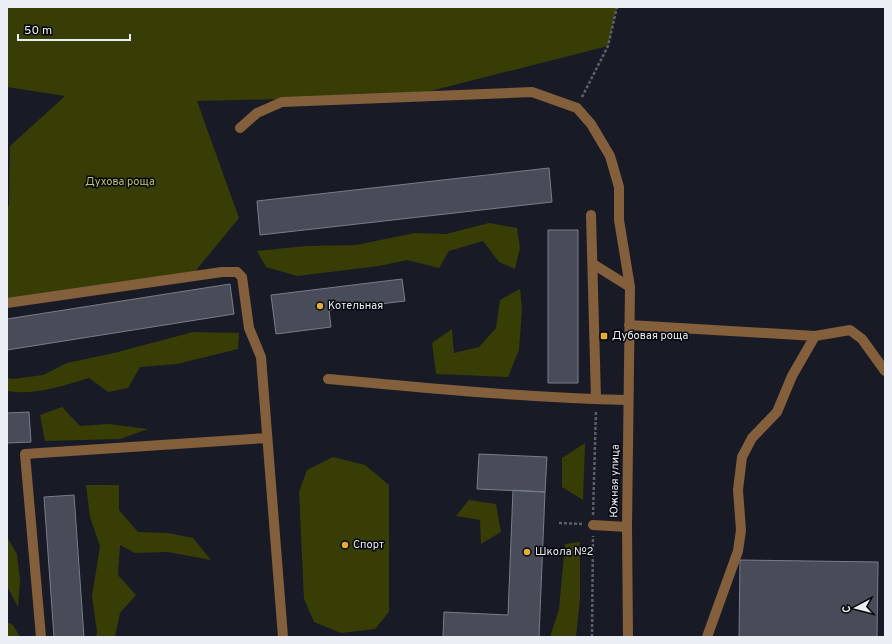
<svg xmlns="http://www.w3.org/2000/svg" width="892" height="644" font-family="Overpass,sans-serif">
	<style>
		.green { fill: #383c05 }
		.building { fill: #484b58; stroke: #787d8b }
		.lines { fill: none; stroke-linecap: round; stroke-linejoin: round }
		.path { stroke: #5c5e68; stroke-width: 2.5; stroke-dasharray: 3 2; stroke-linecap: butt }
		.minor { stroke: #835f3c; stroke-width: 10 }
		.poi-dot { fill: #e2ae34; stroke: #05060b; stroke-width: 1.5 }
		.labels { text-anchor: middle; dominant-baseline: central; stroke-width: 3; stroke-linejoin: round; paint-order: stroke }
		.park-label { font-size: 11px; fill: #bec666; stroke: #05060b }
		.poi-label { font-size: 11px; fill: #eceef6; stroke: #05060b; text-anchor: start }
		.street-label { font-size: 11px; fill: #eceef6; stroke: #05060b }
	</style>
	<rect width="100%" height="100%" fill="#181b26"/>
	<!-- green -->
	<path class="green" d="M 7,7 L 617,7 L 608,46 L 411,96 L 197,101 L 239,218 L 193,274 L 7,299 L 7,207 L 9,206 L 10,146 L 65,96 L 7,87 Z
		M 489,223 L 517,228 L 520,248 L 515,269 L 499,262 L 483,241 L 449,251 L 439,268 L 407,260 L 379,266 L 297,276 L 266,267 L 257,251 L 306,246 L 356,245 L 415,233 L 446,234 Z
		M 520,289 L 522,309 L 519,350 L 508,377 L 436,374 L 432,343 L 452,329 L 454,353 L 479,347 L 496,328 L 500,300 Z
		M 193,332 L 239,333 L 238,349 L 177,364 L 140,367 L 128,388 L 108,392 L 89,378 C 62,386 34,396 7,391 L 7,378 L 13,379 L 43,375 L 67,363 L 114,353 Z
		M 62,407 L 80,426 L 108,424 L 148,429 L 120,439 L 45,441 L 40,415 Z
		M 585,443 L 583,500 L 562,487 L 562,458 Z
		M 333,457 L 365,465 L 389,485 L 389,612 L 375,629 L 341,633 L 314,622 L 304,599 L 299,492 L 307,470 Z
		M 86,485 L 119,485 L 119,510 L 138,532 L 168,533 L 193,538 L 211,560 L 168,552 L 135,553 L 120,545 L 118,575 L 136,595 L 120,613 L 115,637 L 96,637 L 97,632 L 92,596 L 100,546 L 90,517 Z
		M 469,500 L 496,504 L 501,532 L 481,544 L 480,520 L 456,516 Z
		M 7,537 L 17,554 L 20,581 L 18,607 L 7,586 Z
		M 580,542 L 580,599 L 576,637 L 550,637 L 559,609 L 565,544 Z
		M 7,622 L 13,625 L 20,637 L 7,637 Z"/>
	<!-- building -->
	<path class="building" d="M 549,168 L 552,202 L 260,235 L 257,201 Z
		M 548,230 L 578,230 L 578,383 L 548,383 Z
		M 402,279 L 405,301 L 329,310 L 331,327 L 276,334 L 271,295 Z
		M 230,284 L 234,314 L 7,350 L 7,319 Z
		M 29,412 L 31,442 L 7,443 L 7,413 Z
		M 479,454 L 547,457 L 545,492 L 477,489 Z
		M 513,490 L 545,492 L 539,637 L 443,637 L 444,612 L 508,615 Z
		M 74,495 L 84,637 L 54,637 L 44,497 Z
		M 740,560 L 878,562 L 877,637 L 739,637 Z"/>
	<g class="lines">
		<!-- path -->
		<path class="path" d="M 582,97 L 608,46 L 617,7
			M 593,515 L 596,410
			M 559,523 L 583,524
			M 592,637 L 593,536"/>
		<!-- minor -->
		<path class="minor" d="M 240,128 L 257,113 L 282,102 L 532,92 L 577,108 L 591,124 L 610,156 L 619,187 L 619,220 L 630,287 L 627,527 L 628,637
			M 591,215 L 596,399
			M 593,264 L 630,287
			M 7,303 L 222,272 L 237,272 L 242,277 L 249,328 L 261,357 L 283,637
			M 629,325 L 815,336 L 850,330 L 862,339 L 885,371
			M 328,379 C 428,388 528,398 628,400
			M 593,525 L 627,527
			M 41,637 L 25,454 L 267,438
			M 707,637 L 738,551 L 741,530 L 738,490 L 742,457 L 752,438 L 777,412 L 792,376 L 815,336"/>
	</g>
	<!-- markers -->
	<g class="poi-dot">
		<circle cx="320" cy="306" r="4"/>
		<rect x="600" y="332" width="8" height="8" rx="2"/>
		<circle cx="345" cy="545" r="4"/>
		<circle cx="527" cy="552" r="4"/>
	</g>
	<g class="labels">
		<!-- park labels -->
		<g class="park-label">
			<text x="120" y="182">Духова роща</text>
		</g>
		<!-- poi labels -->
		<g class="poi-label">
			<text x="328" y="306">Котельная</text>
			<text x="612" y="336">Дубовая роща</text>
			<text x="353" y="545">Спорт</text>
			<text x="535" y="552">Школа №2</text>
		</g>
		<!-- street labels -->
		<g class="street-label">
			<text transform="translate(615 481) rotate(-89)">Южная улица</text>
		</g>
	</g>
	<!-- border -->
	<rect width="892" height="644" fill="none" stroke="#eceef6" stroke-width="16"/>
	<!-- north arrow -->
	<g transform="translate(856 608) rotate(263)" stroke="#05060b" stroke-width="3" paint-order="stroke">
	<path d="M0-3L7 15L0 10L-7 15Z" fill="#eceef6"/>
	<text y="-6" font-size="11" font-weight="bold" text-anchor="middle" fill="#eceef6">С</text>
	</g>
	<!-- scale -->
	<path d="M18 34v6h112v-6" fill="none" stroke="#eceef6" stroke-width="2"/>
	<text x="24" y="34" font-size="12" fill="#eceef6" stroke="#05060b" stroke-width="3" paint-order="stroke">50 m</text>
</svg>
